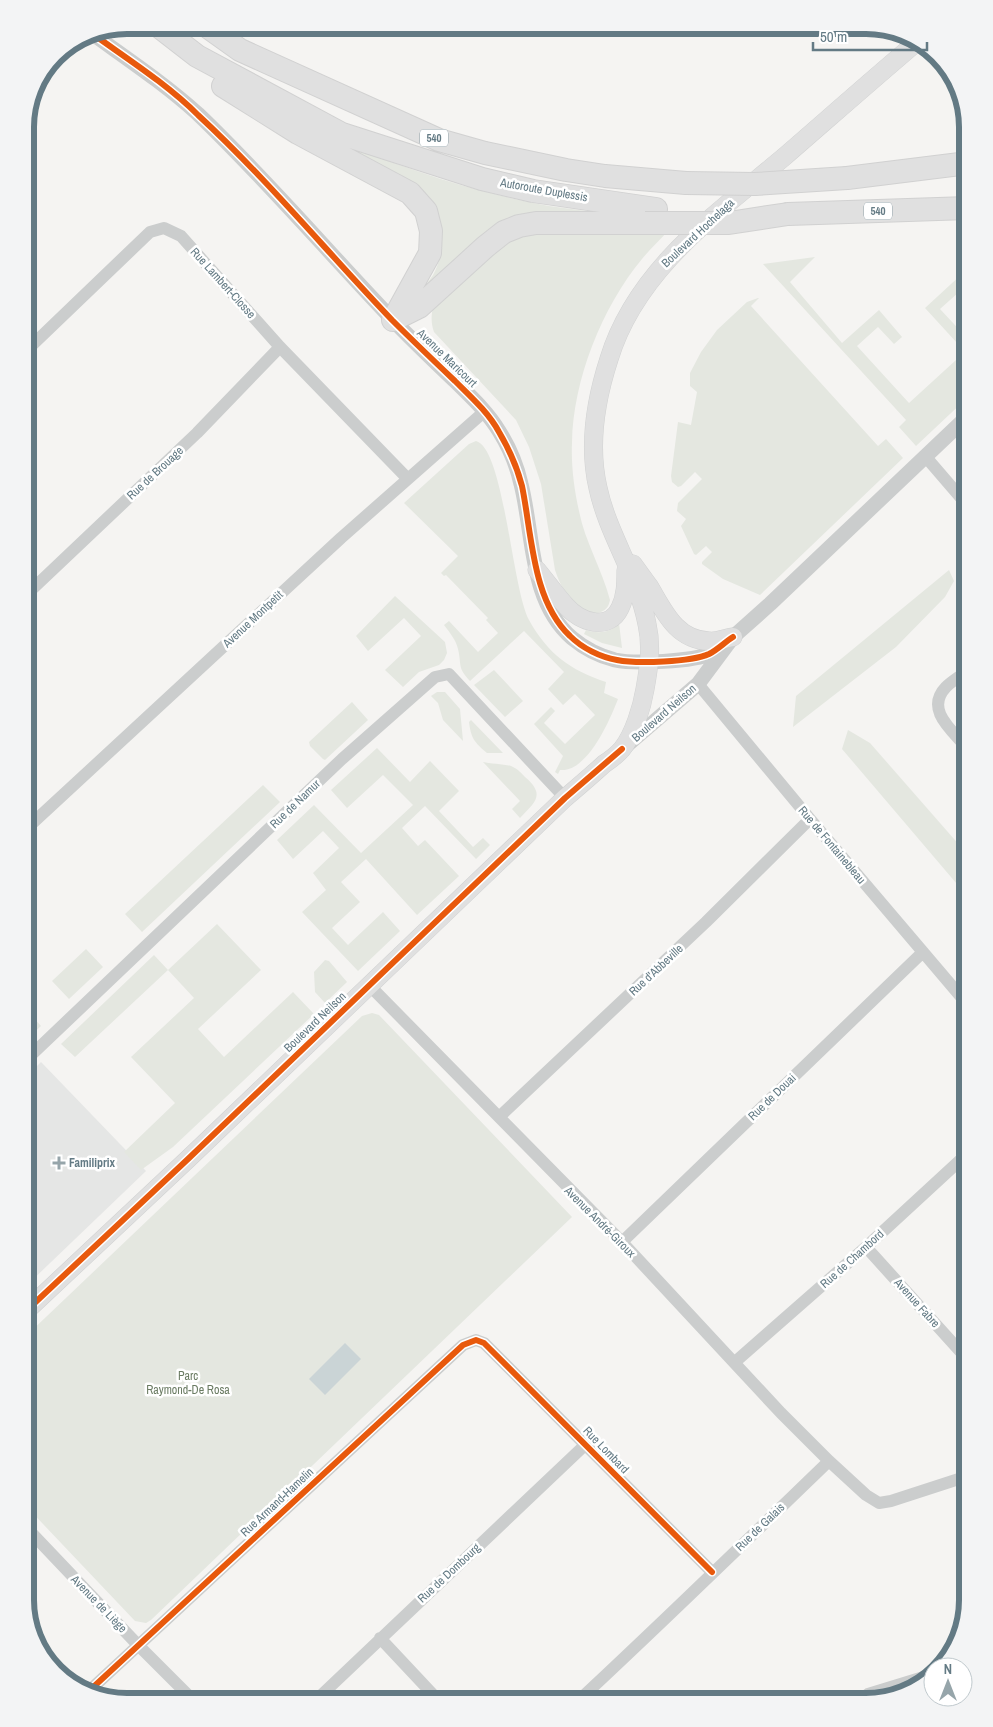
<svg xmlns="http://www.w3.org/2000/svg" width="993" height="1727" font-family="'Archivo Narrow',sans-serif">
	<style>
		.built { fill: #e5e6e5 }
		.green { fill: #e4e7e0 }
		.water { fill: #cad4d6 }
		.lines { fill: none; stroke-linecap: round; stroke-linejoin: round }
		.secondary-casing { stroke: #d1d2d2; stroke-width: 19 }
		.motorway-casing { stroke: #d1d1d1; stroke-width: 24 }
		.minor { stroke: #cbcdcd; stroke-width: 12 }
		.tertiary { stroke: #cbcdcd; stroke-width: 15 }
		.secondary { stroke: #e0e0e0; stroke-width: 18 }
		.motorway { stroke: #e0e0e0; stroke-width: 22 }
		.motorway-bridge-casing { stroke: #d1d1d1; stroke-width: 24; stroke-linecap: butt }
		.motorway-bridge { stroke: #e0e0e0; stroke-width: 22 }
		.cycleway-casing { stroke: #fff; stroke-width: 9 }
		.cycleway { stroke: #e8590c; stroke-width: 6 }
		.poi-dot { fill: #96a5aa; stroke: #fff; stroke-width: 2 }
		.labels { text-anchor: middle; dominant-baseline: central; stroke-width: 5; stroke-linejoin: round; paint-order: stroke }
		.shield { fill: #fff; stroke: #92a2a9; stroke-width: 1 }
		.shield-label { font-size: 11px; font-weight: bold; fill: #637a84 }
		.street-label { font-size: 12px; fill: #637a84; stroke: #fff }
		.poi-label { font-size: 12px; font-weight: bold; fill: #637a84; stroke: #fff; text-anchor: start }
		.park-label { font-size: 12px; fill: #6a7b62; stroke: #fff }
		.rim { fill: none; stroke: #637a84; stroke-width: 6 }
	</style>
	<rect width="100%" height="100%" fill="#f5f4f2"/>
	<!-- built -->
	<path class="built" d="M 41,1062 L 146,1171 L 25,1287 L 25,1078 Z"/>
	<!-- green -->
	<path class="green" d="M 327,136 C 398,167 473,192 549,206 C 569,209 589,211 609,214 L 546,215 L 415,296 C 421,290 428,283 433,275 C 448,248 445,209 420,189 Z
		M 668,231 C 660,240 650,249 642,259 C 602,307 573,380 572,443 C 571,465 574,489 579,511 C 585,542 602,569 610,600 C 608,612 599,613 589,615 C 571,599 563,594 555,570 L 541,484 L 529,447 L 516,420 L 434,332 C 431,324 431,316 433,307 L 514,233 Z
		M 815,257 L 790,282 L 842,343 L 879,310 L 902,337 L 894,344 L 878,327 L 857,346 L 909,403 L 956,360 L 968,374 L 968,397 L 916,446 L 899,427 L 906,420 L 763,264 Z
		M 963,273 L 968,278 L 968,284 L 940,309 L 968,339 L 968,355 L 925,308 Z
		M 758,298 L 759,298 L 751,306 L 878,446 L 886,439 L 903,458 L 760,595 L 723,579 L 702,564 L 702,562 L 712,552 L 706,546 L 696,555 L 694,554 L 681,526 L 686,519 L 677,511 L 678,503 L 702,479 L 695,472 L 681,486 L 678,487 L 672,482 L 671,476 L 678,422 L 691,425 L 697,392 L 690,386 L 690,373 L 701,352 L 717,330 L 747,302 Z
		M 476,441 C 504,448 512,589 529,620 C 548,654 570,670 606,682 L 604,693 L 618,699 C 610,720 587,773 560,770 L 558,774 L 555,772 L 563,756 L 534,724 L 551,707 L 555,711 L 544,723 L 565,744 L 595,715 L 575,694 L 563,705 L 548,689 L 564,672 L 524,631 L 470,681 C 457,667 462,666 458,649 C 456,640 450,633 444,625 L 449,621 L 478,652 L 498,633 L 486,620 L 488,618 L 446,575 L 444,576 L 441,573 L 458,556 L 404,503 L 469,444 Z
		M 949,570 L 954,581 L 945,597 L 896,647 L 793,727 L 796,696 Z
		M 395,596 L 445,642 L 447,653 L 444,660 L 439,665 L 419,672 L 403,687 L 385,670 L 421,636 L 404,618 L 368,651 L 356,636 Z
		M 619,623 L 622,648 L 602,643 L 584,634 L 586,630 C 598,634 611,633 619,623 Z
		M 494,670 L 523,701 L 505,717 L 474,685 Z
		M 437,692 L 445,692 L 460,709 L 463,741 L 443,720 L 438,703 L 431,696 Z
		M 352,702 L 368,720 L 325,760 L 323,759 L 310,746 L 309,742 Z
		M 471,720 L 503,753 L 487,753 C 474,742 471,738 469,722 Z
		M 848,730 L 870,743 L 968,855 L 968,897 L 842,749 Z
		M 377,748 L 410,782 L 430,761 L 459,791 L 439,811 L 473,847 L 483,838 L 490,845 L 476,859 L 425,806 L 402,828 L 418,846 L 425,840 L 459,876 L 417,915 L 366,859 L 341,882 L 360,902 L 332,928 L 348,945 L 383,912 L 400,931 L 358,971 L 302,912 L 326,890 L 313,873 L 339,848 L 323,831 L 293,859 L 277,840 L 314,805 L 361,853 L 413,805 L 383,775 L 347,808 L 331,790 Z
		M 483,762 C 490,764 509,764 513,767 C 518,769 522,774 525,777 C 546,795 535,802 520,818 L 512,809 L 520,801 Z
		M 263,785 L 280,802 L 142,932 L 125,914 Z
		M 217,924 L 261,970 L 198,1029 L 224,1057 L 293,992 L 314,1014 L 173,1147 L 141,1170 L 124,1152 L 175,1103 L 131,1057 L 194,998 L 168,970 L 75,1057 L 61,1044 L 154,955 L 168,970 Z
		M 86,949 L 103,967 L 69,999 L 52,981 Z
		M 325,960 L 329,961 L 347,982 L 325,1003 L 315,992 L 314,972 Z
		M 26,1009 L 41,1026 L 25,1041 L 25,1010 Z
		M 372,1013 L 379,1015 L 572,1217 L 151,1620 L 146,1623 L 135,1621 L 25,1505 L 25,1337 L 362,1016 Z"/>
	<!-- water -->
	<path class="water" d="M 345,1343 L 361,1359 L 325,1395 L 309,1379 Z"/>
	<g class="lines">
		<defs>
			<path id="secondary" d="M 633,564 C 638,571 644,579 649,586 C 664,611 676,640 709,641 C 717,642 725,638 733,637
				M 537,570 C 547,582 556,595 566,606 C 580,622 609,632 620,608 C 626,596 626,583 626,570
				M 25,1312 L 188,1159 L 565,798 C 578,787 591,776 604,764 C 610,760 617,755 622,749 C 634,734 642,707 645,689 C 649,667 652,646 647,624 C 638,576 608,535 598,488 C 588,445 596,399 609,359 C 636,270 716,214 784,157 C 829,118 873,79 918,41"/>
			<path id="motorway" d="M 157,25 L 197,56 L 342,134 L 482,179 L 533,191 L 656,209
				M 205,25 L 240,50 L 439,140 L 485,153 L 566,170 L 605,176 L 686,183
				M 223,86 L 298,133 L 410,193 L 426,211 L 431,231 L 430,253 L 393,320
				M 847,178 L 968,163
				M 788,214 L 968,208
				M 393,320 L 419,307 L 485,247 L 504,232 L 519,226 L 536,223 L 645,223"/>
		</defs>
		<!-- secondary casing -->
		<use href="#secondary" class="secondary-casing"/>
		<!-- motorway casing -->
		<use href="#motorway" class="motorway-casing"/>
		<!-- minor -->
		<path class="minor" d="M 356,29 L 360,25
			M 25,352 L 150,232 L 164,228 L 181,236 L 280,347 L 408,479
			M 925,456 L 968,506
			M 25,596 L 197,433 L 280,347
			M 698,684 L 810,819 L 968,1005
			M 968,749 C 953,731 924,710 946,687 C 952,681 961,676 968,670
			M 25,830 L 341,538 L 485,411
			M 369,985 L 622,1242 L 781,1413 L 829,1461 L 866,1495 L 879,1503 L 891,1501 L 968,1476
			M 25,1061 L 342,759 L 435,677 L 449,674 L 565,798
			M 499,1117 L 706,922 L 810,819
			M 622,1242 L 923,952
			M 866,1247 L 968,1360
			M 735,1362 L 866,1247 L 968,1153
			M 25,1526 L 138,1645 L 195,1702
			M 380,1638 L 440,1702
			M 89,1691 L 463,1345 L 476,1340 L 484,1343 L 712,1572
			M 314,1702 L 585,1445
			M 577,1702 C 662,1623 745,1542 829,1461
			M 857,1702 L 868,1694 L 930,1675"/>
		<!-- tertiary -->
		<path class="tertiary" d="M 90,32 C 126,58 165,84 198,114 C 266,179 327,251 392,319 C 412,340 433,360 454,380 C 470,396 487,411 499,431 C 509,447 517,466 521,484 C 534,535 529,601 572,638 C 584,648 599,656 615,660 C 633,664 694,662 711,653 C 717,649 724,643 730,639
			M 627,745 L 698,684 L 733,637 L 770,604 L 968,416"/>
		<!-- secondary -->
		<use href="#secondary" class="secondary"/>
		<!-- motorway -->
		<use href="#motorway" class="motorway"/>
		<defs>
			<path id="motorway-bridge" d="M 686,183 L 755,184 L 847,178
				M 645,223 L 729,223 L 788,214"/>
		</defs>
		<!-- motorway-bridge casing -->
		<use href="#motorway-bridge" class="motorway-bridge-casing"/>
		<!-- motorway-bridge -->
		<use href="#motorway-bridge" class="motorway-bridge"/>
		<defs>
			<path id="cycleway" d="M 90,32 C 126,58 167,84 198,115 C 267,179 327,252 392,320 C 413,341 434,361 455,381 C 471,397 488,412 499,432 C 509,449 517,467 522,486 C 532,534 532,600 570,636 C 582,648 600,657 617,660 C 637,664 691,662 709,654 C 717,650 725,642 733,637
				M 25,1312 L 188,1159 L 565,798 L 622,749
				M 89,1691 L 463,1345 L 476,1340 L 484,1343 L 712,1572"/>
		</defs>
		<!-- cycleway casing -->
		<use href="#cycleway" class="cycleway-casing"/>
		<!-- cycleway -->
		<use href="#cycleway" class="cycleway"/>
	</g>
	<!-- markers -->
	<path class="poi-dot" d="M56.5 1155.5h5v5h5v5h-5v5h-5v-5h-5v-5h5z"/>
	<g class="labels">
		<!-- shield labels -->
		<g class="shield">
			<rect x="420" y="129.5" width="28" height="17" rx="4"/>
			<rect x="864" y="202.5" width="28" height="17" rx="4"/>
		</g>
		<g class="shield-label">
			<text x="434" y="138">540</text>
			<text x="878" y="211">540</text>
		</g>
		<!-- street labels -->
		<g class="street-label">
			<text transform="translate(544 190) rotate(10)">Autoroute Duplessis</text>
			<text transform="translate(698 233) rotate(-43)">Boulevard Hochelaga</text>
			<text transform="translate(223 283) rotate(48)">Rue Lambert-Closse</text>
			<text transform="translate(447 358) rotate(44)">Avenue Maricourt</text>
			<text transform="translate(155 473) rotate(-43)">Rue de Brouage</text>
			<text transform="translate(253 619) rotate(-43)">Avenue Montpetit</text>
			<text transform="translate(664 713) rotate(-41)">Boulevard Neilson</text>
			<text transform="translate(295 804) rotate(-44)">Rue de Namur</text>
			<text transform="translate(832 845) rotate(50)">Rue de Fontainebleau</text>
			<text transform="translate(656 970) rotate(-43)">Rue d'Abbeville</text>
			<text transform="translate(315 1022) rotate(-44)">Boulevard Neilson</text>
			<text transform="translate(772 1097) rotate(-44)">Rue de Douai</text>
			<text transform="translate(600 1222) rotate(45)">Avenue André-Giroux</text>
			<text transform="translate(852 1259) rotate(-42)">Rue de Chambord</text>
			<text transform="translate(917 1303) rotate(48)">Avenue Fabre</text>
			<text transform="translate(606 1450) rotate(46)">Rue Lombard</text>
			<text transform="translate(277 1502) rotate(-43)">Rue Armand-Hamelin</text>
			<text transform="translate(760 1527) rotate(-44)">Rue de Galais</text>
			<text transform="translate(449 1573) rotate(-43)">Rue de Dombourg</text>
			<text transform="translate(99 1604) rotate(46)">Avenue de Liège</text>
		</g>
		<!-- poi labels -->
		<g class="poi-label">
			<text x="69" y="1163">Familiprix</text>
		</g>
		<!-- park labels -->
		<g class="park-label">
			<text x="188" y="1376">Parc<tspan x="188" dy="14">Raymond-De Rosa</tspan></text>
		</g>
	</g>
	<!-- crop -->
	<path d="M0 0H993V1727H0ZM127 34H866A93 93 0 0 1 959 127V1600A93 93 0 0 1 866 1693H127A93 93 0 0 1 34 1600V127A93 93 0 0 1 127 34Z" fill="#f3f4f5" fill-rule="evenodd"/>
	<path class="rim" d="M127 34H866A93 93 0 0 1 959 127V1600A93 93 0 0 1 866 1693H127A93 93 0 0 1 34 1600V127A93 93 0 0 1 127 34Z"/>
	<!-- north arrow -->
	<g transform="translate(948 1682)"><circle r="24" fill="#ffffff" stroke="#c1cace"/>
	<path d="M0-4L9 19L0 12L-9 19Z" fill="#96a5aa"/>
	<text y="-8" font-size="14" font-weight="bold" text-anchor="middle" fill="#637a84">N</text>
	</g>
	<!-- scale -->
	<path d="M813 42v8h114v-8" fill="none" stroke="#637a84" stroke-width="2.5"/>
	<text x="820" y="42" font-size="15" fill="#637a84" stroke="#ffffff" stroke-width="4" paint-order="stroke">50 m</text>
</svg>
